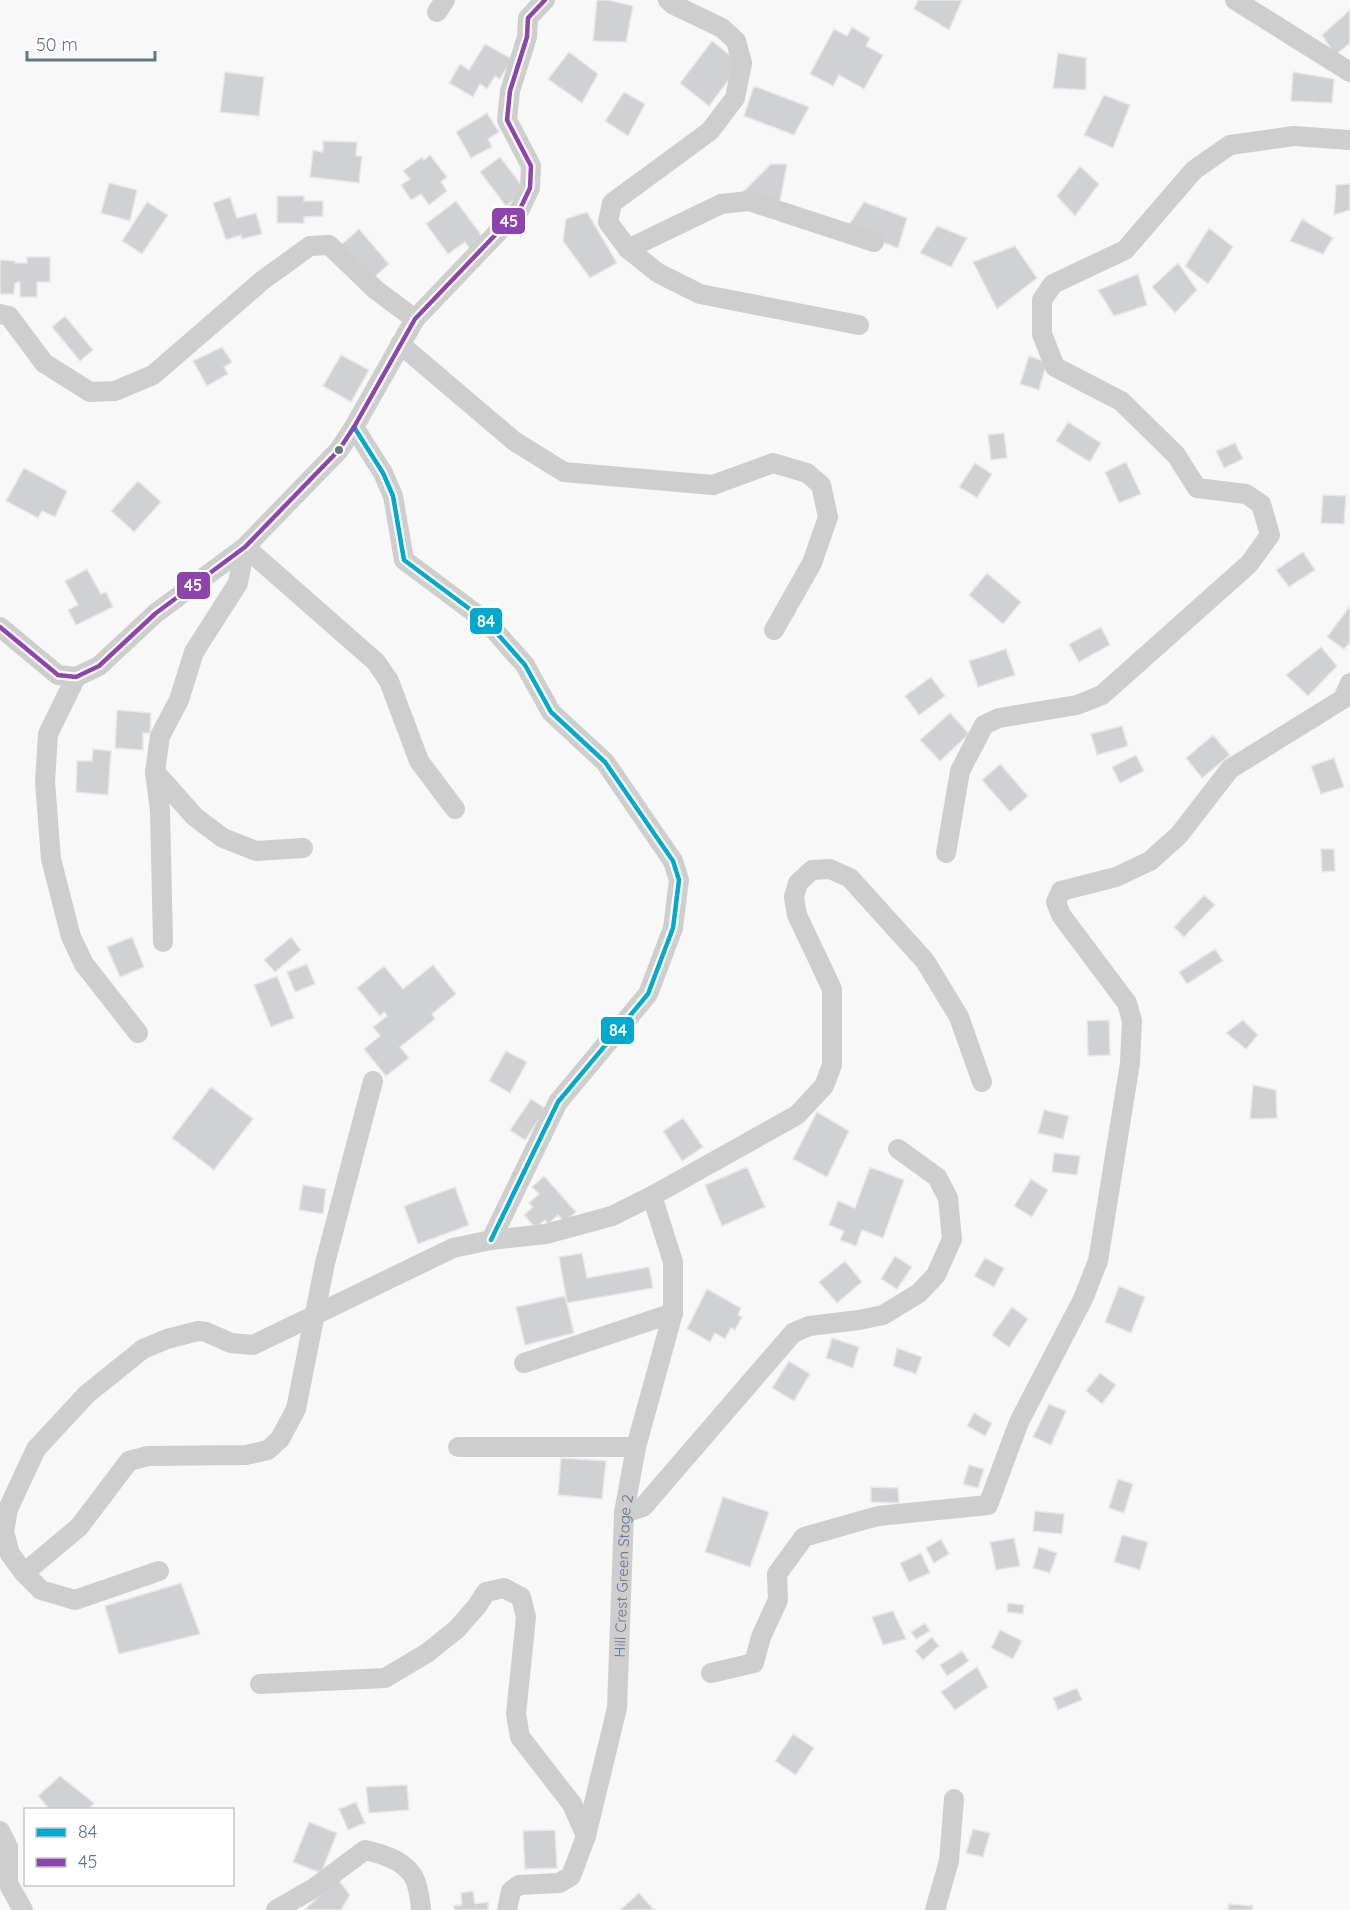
<svg xmlns="http://www.w3.org/2000/svg" width="1350" height="1910" font-family="Quicksand,sans-serif">
	<style>
		.building { fill: #cfd1d2; stroke: #e8e8e8; stroke-width: 1.5 }
		.lines { fill: none; stroke-linecap: round; stroke-linejoin: round }
		.minor { stroke: #cececf; stroke-width: 20 }
		.bus-1-casing { stroke: #fff; stroke-width: 9 }
		.bus-2-casing { stroke: #fff; stroke-width: 9 }
		.bus-1 { stroke: #00a9ce; stroke-width: 4.5 }
		.bus-2 { stroke: #8e44ad; stroke-width: 4.5 }
		.bus-dot { fill: #657582; stroke: #fff; stroke-width: 2 }
		.labels { text-anchor: middle; dominant-baseline: central; stroke-width: 6; stroke-linejoin: round; paint-order: stroke }
		.street-label { font-size: 15px; fill: #657582; stroke: #fff }
		.line-badge { stroke: #fff; stroke-width: 2 }
		.badge-label { font-size: 16px; text-anchor: middle; font-weight: bold; fill: #fff }
	</style>
	<rect width="100%" height="100%" fill="#f8f8f8"/>
	<!-- building -->
	<path class="building" d="M 597,0 L 608,0 L 633,6 L 626,42 L 593,41 Z
		M 918,0 L 962,0 L 949,30 L 914,9 Z
		M 1350,10 L 1350,43 L 1335,55 L 1322,35 Z
		M 852,27 L 870,38 L 866,46 L 883,55 L 864,89 L 839,75 L 833,86 L 810,74 L 834,29 L 847,36 Z
		M 712,41 L 741,64 L 709,106 L 680,83 Z
		M 485,44 L 512,59 L 500,79 L 495,76 L 487,89 L 480,84 L 473,97 L 449,83 L 460,64 L 469,70 Z
		M 569,52 L 598,74 L 582,103 L 548,79 Z
		M 1058,53 L 1086,58 L 1086,90 L 1053,88 Z
		M 225,72 L 264,77 L 259,116 L 220,112 Z
		M 1293,72 L 1334,79 L 1332,103 L 1291,101 Z
		M 754,86 L 809,107 L 794,135 L 744,116 Z
		M 624,92 L 645,104 L 628,136 L 605,121 Z
		M 1104,95 L 1130,105 L 1113,148 L 1084,135 Z
		M 487,113 L 499,132 L 488,139 L 492,147 L 471,158 L 456,132 Z
		M 323,141 L 357,142 L 356,156 L 362,156 L 359,183 L 310,177 L 313,150 L 323,152 Z
		M 430,155 L 447,177 L 441,182 L 447,191 L 429,205 L 421,194 L 411,200 L 401,185 L 410,179 L 403,171 L 422,157 L 424,160 Z
		M 500,157 L 526,191 L 506,206 L 480,172 Z
		M 771,164 L 787,164 L 779,206 L 743,192 Z
		M 1080,166 L 1099,184 L 1075,216 L 1057,196 Z
		M 109,183 L 137,190 L 130,221 L 101,213 Z
		M 1350,184 L 1350,210 L 1334,215 L 1336,185 Z
		M 277,196 L 304,196 L 304,201 L 323,201 L 323,216 L 304,217 L 304,223 L 277,223 Z
		M 230,197 L 237,218 L 256,213 L 262,234 L 242,239 L 241,235 L 226,240 L 213,203 Z
		M 456,201 L 479,232 L 485,243 L 472,251 L 465,242 L 448,254 L 426,224 Z
		M 147,202 L 168,215 L 142,254 L 122,241 Z
		M 864,202 L 907,218 L 898,248 L 846,229 Z
		M 587,212 L 617,263 L 590,278 L 563,241 L 566,219 Z
		M 1302,219 L 1333,238 L 1323,254 L 1290,241 Z
		M 937,226 L 967,238 L 951,267 L 920,253 Z
		M 1209,228 L 1233,247 L 1208,284 L 1185,266 Z
		M 359,229 L 389,264 L 371,280 L 341,245 Z
		M 1015,246 L 1037,278 L 997,309 L 973,262 Z
		M 27,257 L 50,257 L 50,282 L 37,282 L 37,297 L 20,297 L 20,282 L 15,283 L 14,294 L 0,294 L 0,260 L 15,261 L 15,263 L 27,263 Z
		M 1178,263 L 1197,290 L 1175,313 L 1152,287 Z
		M 1138,274 L 1147,305 L 1114,316 L 1098,290 Z
		M 65,316 L 93,350 L 80,361 L 52,327 Z
		M 222,347 L 232,362 L 224,367 L 228,374 L 207,386 L 193,361 Z
		M 341,355 L 369,370 L 351,402 L 323,386 Z
		M 1029,356 L 1047,362 L 1039,390 L 1020,384 Z
		M 1068,422 L 1101,443 L 1090,462 L 1056,441 Z
		M 1004,433 L 1007,458 L 991,460 L 988,435 Z
		M 1235,443 L 1243,459 L 1224,468 L 1216,451 Z
		M 1126,462 L 1141,494 L 1119,503 L 1105,472 Z
		M 975,463 L 992,474 L 977,498 L 959,487 Z
		M 24,468 L 67,491 L 55,517 L 42,511 L 38,518 L 6,501 Z
		M 138,481 L 161,502 L 134,532 L 111,511 Z
		M 1323,495 L 1346,496 L 1344,524 L 1321,523 Z
		M 1303,552 L 1315,570 L 1289,587 L 1276,570 Z
		M 87,569 L 101,594 L 106,592 L 113,607 L 76,625 L 68,610 L 78,605 L 65,581 Z
		M 987,573 L 1021,602 L 1003,624 L 969,595 Z
		M 1350,606 L 1350,642 L 1344,649 L 1327,637 Z
		M 1101,627 L 1110,645 L 1079,662 L 1069,644 Z
		M 1321,647 L 1337,666 L 1308,696 L 1286,675 Z
		M 1006,649 L 1015,675 L 978,687 L 969,661 Z
		M 931,677 L 945,696 L 919,715 L 905,696 Z
		M 117,710 L 151,713 L 150,733 L 143,733 L 143,750 L 115,748 Z
		M 950,713 L 969,734 L 940,761 L 920,740 Z
		M 1122,726 L 1128,746 L 1097,755 L 1091,734 Z
		M 1213,735 L 1230,755 L 1202,778 L 1186,758 Z
		M 93,749 L 111,751 L 108,795 L 76,792 L 77,761 L 92,761 Z
		M 1136,755 L 1144,771 L 1120,783 L 1112,767 Z
		M 1334,758 L 1344,787 L 1321,794 L 1311,766 Z
		M 1000,764 L 1028,796 L 1010,812 L 982,780 Z
		M 1321,849 L 1334,849 L 1335,871 L 1322,872 Z
		M 1204,895 L 1215,905 L 1184,937 L 1174,927 Z
		M 132,937 L 144,967 L 120,977 L 107,947 Z
		M 291,937 L 301,950 L 275,972 L 264,960 Z
		M 1215,949 L 1223,961 L 1187,984 L 1179,972 Z
		M 307,964 L 315,984 L 295,992 L 287,972 Z
		M 433,965 L 456,994 L 432,1014 L 435,1019 L 400,1047 L 409,1058 L 386,1076 L 364,1049 L 380,1036 L 373,1027 L 387,1016 L 384,1012 L 380,1016 L 357,988 L 384,966 L 403,989 Z
		M 277,976 L 294,1018 L 271,1027 L 254,985 Z
		M 1109,1020 L 1110,1055 L 1088,1056 L 1087,1021 Z
		M 1243,1020 L 1258,1035 L 1246,1049 L 1226,1033 Z
		M 506,1051 L 527,1062 L 510,1093 L 489,1081 Z
		M 1253,1085 L 1276,1090 L 1277,1118 L 1250,1119 Z
		M 211,1087 L 253,1119 L 214,1170 L 172,1138 Z
		M 531,1099 L 546,1109 L 525,1140 L 510,1130 Z
		M 1044,1110 L 1069,1116 L 1063,1139 L 1038,1133 Z
		M 817,1112 L 849,1131 L 827,1177 L 793,1159 Z
		M 683,1118 L 703,1147 L 682,1161 L 663,1131 Z
		M 1054,1153 L 1080,1156 L 1077,1175 L 1052,1172 Z
		M 747,1167 L 765,1207 L 722,1226 L 705,1185 Z
		M 870,1167 L 904,1180 L 883,1238 L 862,1230 L 856,1246 L 840,1240 L 844,1231 L 829,1225 L 838,1201 L 855,1208 Z
		M 544,1176 L 576,1212 L 564,1222 L 558,1215 L 548,1224 L 545,1220 L 536,1228 L 524,1215 L 533,1207 L 529,1203 L 539,1194 L 532,1187 Z
		M 1031,1179 L 1048,1190 L 1032,1217 L 1014,1206 Z
		M 303,1185 L 326,1189 L 323,1214 L 299,1210 Z
		M 455,1187 L 469,1225 L 418,1244 L 404,1206 Z
		M 582,1253 L 587,1278 L 649,1267 L 653,1288 L 567,1303 L 559,1257 Z
		M 895,1256 L 912,1267 L 897,1289 L 881,1279 Z
		M 985,1258 L 1004,1268 L 994,1287 L 974,1276 Z
		M 845,1261 L 862,1282 L 837,1303 L 819,1282 Z
		M 1119,1286 L 1145,1297 L 1131,1333 L 1105,1322 Z
		M 707,1289 L 741,1308 L 738,1315 L 742,1317 L 735,1330 L 731,1328 L 725,1339 L 715,1333 L 710,1342 L 687,1329 Z
		M 565,1296 L 574,1333 L 525,1345 L 516,1307 Z
		M 1012,1307 L 1028,1319 L 1009,1347 L 992,1335 Z
		M 832,1338 L 859,1347 L 853,1368 L 826,1358 Z
		M 897,1348 L 922,1357 L 916,1374 L 893,1366 Z
		M 789,1361 L 810,1374 L 794,1401 L 772,1388 Z
		M 1100,1373 L 1116,1385 L 1102,1404 L 1086,1391 Z
		M 1049,1404 L 1066,1411 L 1051,1445 L 1033,1437 Z
		M 974,1413 L 992,1423 L 985,1436 L 967,1426 Z
		M 561,1458 L 606,1461 L 602,1499 L 558,1495 Z
		M 969,1465 L 984,1469 L 978,1488 L 963,1484 Z
		M 1118,1479 L 1133,1484 L 1124,1513 L 1109,1508 Z
		M 871,1487 L 898,1488 L 899,1503 L 871,1502 Z
		M 723,1497 L 769,1512 L 750,1567 L 705,1552 Z
		M 1035,1511 L 1064,1514 L 1062,1534 L 1033,1531 Z
		M 1122,1535 L 1148,1542 L 1140,1570 L 1114,1562 Z
		M 1014,1538 L 1020,1566 L 996,1570 L 990,1542 Z
		M 941,1539 L 949,1554 L 934,1563 L 926,1548 Z
		M 1039,1547 L 1057,1553 L 1050,1573 L 1033,1568 Z
		M 921,1553 L 930,1573 L 909,1582 L 900,1563 Z
		M 181,1583 L 200,1634 L 119,1654 L 105,1606 Z
		M 1008,1603 L 1024,1605 L 1023,1614 L 1007,1612 Z
		M 893,1611 L 906,1639 L 883,1645 L 872,1617 Z
		M 925,1623 L 930,1631 L 916,1639 L 911,1632 Z
		M 1000,1630 L 1022,1641 L 1013,1659 L 991,1648 Z
		M 932,1637 L 939,1646 L 923,1660 L 915,1651 Z
		M 962,1651 L 969,1661 L 947,1676 L 940,1665 Z
		M 977,1667 L 988,1687 L 955,1710 L 941,1692 Z
		M 1077,1688 L 1082,1700 L 1058,1710 L 1053,1698 Z
		M 793,1734 L 814,1748 L 796,1775 L 775,1761 Z
		M 60,1776 L 94,1803 L 88,1810 L 50,1810 L 38,1796 Z
		M 407,1785 L 409,1810 L 369,1813 L 366,1787 Z
		M 356,1802 L 365,1823 L 348,1830 L 339,1809 Z
		M 309,1822 L 337,1833 L 321,1873 L 293,1862 Z
		M 973,1829 L 990,1833 L 983,1857 L 966,1853 Z
		M 555,1830 L 557,1868 L 525,1869 L 523,1831 Z
		M 338,1879 L 350,1895 L 341,1910 L 304,1910 Z
		M 473,1891 L 475,1904 L 488,1902 L 488,1910 L 454,1910 L 454,1906 L 462,1905 L 461,1893 Z
		M 639,1893 L 654,1910 L 620,1910 Z
		M 1229,1904 L 1253,1906 L 1252,1910 L 1228,1910 Z"/>
	<g class="lines">
		<!-- minor -->
		<g class="minor">
			<path d="M 668,0 L 674,5 L 722,28 L 736,41 L 742,63 L 735,98 L 710,131 L 612,203 L 608,222 L 628,249 L 658,273 L 700,294 L 859,325"/>
			<path d="M 1235,0 L 1350,72"/>
			<path d="M 437,12 L 445,0"/>
			<path d="M 628,249 L 721,204 L 749,201 L 874,242"/>
			<path d="M 0,314 L 9,316 L 44,363 L 90,392 L 115,391 L 153,375 L 263,280 L 310,246 L 329,245 L 376,290 L 415,319"/>
			<path d="M 400,344 L 514,441 L 564,472 L 713,485 L 773,463 L 807,473 L 821,485 L 828,517 L 812,563 L 774,630"/>
			<path d="M 354,427 L 383,473 L 393,496 L 404,560 L 487,622 L 525,665 L 551,712 L 605,762 L 673,861 L 679,880 L 673,928 L 648,994 L 558,1102 L 491,1240"/>
			<path d="M 245,547 L 376,662 L 389,681 L 419,761 L 455,809"/>
			<path d="M 0,627 L 58,675 L 76,677 L 99,666 L 156,613 L 245,547 L 339,450 L 354,427 L 415,319 L 520,209 L 530,188 L 531,166 L 507,120 L 510,91 L 527,37 L 528,18 L 545,0"/>
			<path d="M 76,677 L 48,734 L 45,782 L 51,859 L 71,937 L 84,964 L 138,1033"/>
			<path d="M 155,772 L 195,817 L 223,838 L 256,851 L 303,848"/>
			<path d="M 946,853 L 960,771 L 984,725 L 999,718 L 1077,705 L 1102,695 L 1249,564 L 1270,535 L 1261,504 L 1246,494 L 1197,488 L 1176,455 L 1121,401 L 1055,367 L 1042,334 L 1042,300 L 1053,284 L 1125,250 L 1194,170 L 1230,145 L 1294,136 L 1350,140"/>
			<path d="M 163,942 L 160,811 L 155,772 L 160,736 L 179,700 L 194,652 L 238,583 L 245,547"/>
			<path d="M 524,1363 L 673,1313"/>
			<path d="M 458,1447 L 636,1447"/>
			<path d="M 624,1513 L 643,1507 L 793,1333 L 809,1326 L 859,1320 L 883,1315 L 919,1293 L 936,1275 L 952,1239 L 948,1198 L 937,1177 L 898,1149"/>
			<path d="M 159,1571 L 75,1600 L 41,1590 L 24,1573 L 10,1554 L 4,1532 L 8,1509 L 36,1449 L 87,1394 L 143,1349 L 167,1339 L 198,1331 L 206,1332 L 231,1343 L 253,1345 L 453,1248 L 491,1240 L 546,1234 L 612,1216 L 652,1196 L 797,1115 L 824,1086 L 832,1065 L 832,989 L 797,915 L 794,897 L 798,883 L 812,870 L 830,869 L 850,878 L 925,961 L 959,1017 L 982,1082"/>
			<path d="M 24,1573 L 79,1527 L 129,1461 L 148,1456 L 246,1455 L 268,1450 L 280,1439 L 296,1409 L 325,1263 L 373,1081"/>
			<path d="M 711,1673 L 754,1663 L 761,1637 L 778,1600 L 777,1574 L 804,1537 L 878,1516 L 988,1505 L 1019,1422 L 1083,1299 L 1098,1261 L 1130,1063 L 1132,1021 L 1127,1003 L 1061,915 L 1056,902 L 1061,891 L 1116,877 L 1150,861 L 1179,835 L 1230,769 L 1343,699 L 1350,683"/>
			<path d="M 260,1684 L 385,1678 L 427,1653 L 457,1629 L 477,1606 L 486,1592 L 504,1588 L 521,1597 L 526,1617 L 516,1714 L 520,1737 L 572,1804 L 586,1836"/>
			<path d="M 0,1831 L 8,1847 L 8,1883 L 23,1910"/>
			<path d="M 276,1910 L 314,1888 L 365,1850 C 382,1854 400,1859 411,1873 C 418,1881 420,1899 421,1910"/>
			<path id="s1" d="M 507,1910 L 511,1891 L 519,1885 L 559,1883 L 571,1876 L 586,1836 L 617,1708 L 624,1513 L 636,1447 L 673,1313 L 673,1262 L 652,1196"/>
			<path d="M 935,1910 L 949,1861 L 954,1799"/>
		</g>
		<defs>
			<path id="bus-1" d="M 354,427 L 383,473 L 393,496 L 404,560 L 487,622 L 525,665 L 551,712 L 605,762 L 673,861 L 679,880 L 673,928 L 648,994 L 558,1102 L 491,1240"/>
			<path id="bus-2" d="M 0,627 L 58,675 L 76,677 L 99,666 L 156,613 L 245,547 L 339,450 L 354,427 L 415,319 L 520,209 L 530,188 L 531,166 L 507,120 L 510,91 L 527,37 L 528,18 L 545,0"/>
		</defs>
		<!-- bus-1 casing -->
		<use href="#bus-1" class="bus-1-casing"/>
		<!-- bus-2 casing -->
		<use href="#bus-2" class="bus-2-casing"/>
		<!-- bus-1 -->
		<use href="#bus-1" class="bus-1"/>
		<!-- bus-2 -->
		<use href="#bus-2" class="bus-2"/>
	</g>
	<!-- markers -->
	<circle class="bus-dot" cx="339" cy="450" r="5"/>
	<g class="labels">
		<!-- street labels -->
		<g class="street-label">
			<text stroke="none"><textPath href="#s1" startOffset="390">Hill Crest Green Stage 2</textPath></text>
		</g>
	</g>
	<g class="line-badge">
		<rect x="491" y="207" width="35" height="28" rx="6" fill="#8e44ad"/>
		<rect x="176" y="571" width="35" height="29" rx="6" fill="#8e44ad"/>
		<rect x="469" y="607" width="34" height="28" rx="6" fill="#00a9ce"/>
		<rect x="600" y="1016" width="35" height="29" rx="6" fill="#00a9ce"/>
	</g>
	<g class="badge-label">
		<text x="509" y="227">45</text>
		<text x="193" y="591">45</text>
		<text x="486" y="627">84</text>
		<text x="618" y="1036">84</text>
	</g>
	<!-- legend -->
	<rect x="24" y="1808" width="210" height="78" fill="#ffffff" stroke="#c1c8cd" stroke-width="1.5"/>
	<rect x="36" y="1828" width="30" height="9" fill="#00a9ce" stroke="#c1c8cd" stroke-width="1.5"/>
	<text x="78" y="1838" font-size="18" fill="#657582">84</text>
	<rect x="36" y="1858" width="30" height="9" fill="#8e44ad" stroke="#c1c8cd" stroke-width="1.5"/>
	<text x="78" y="1868" font-size="18" fill="#657582">45</text>
	<!-- scale -->
	<path d="M27 51v9h128v-9" fill="none" stroke="#657582" stroke-width="3"/>
	<text x="36" y="51" font-size="18" fill="#657582" stroke="#ffffff" stroke-width="4.5" paint-order="stroke">50 m</text>
</svg>
